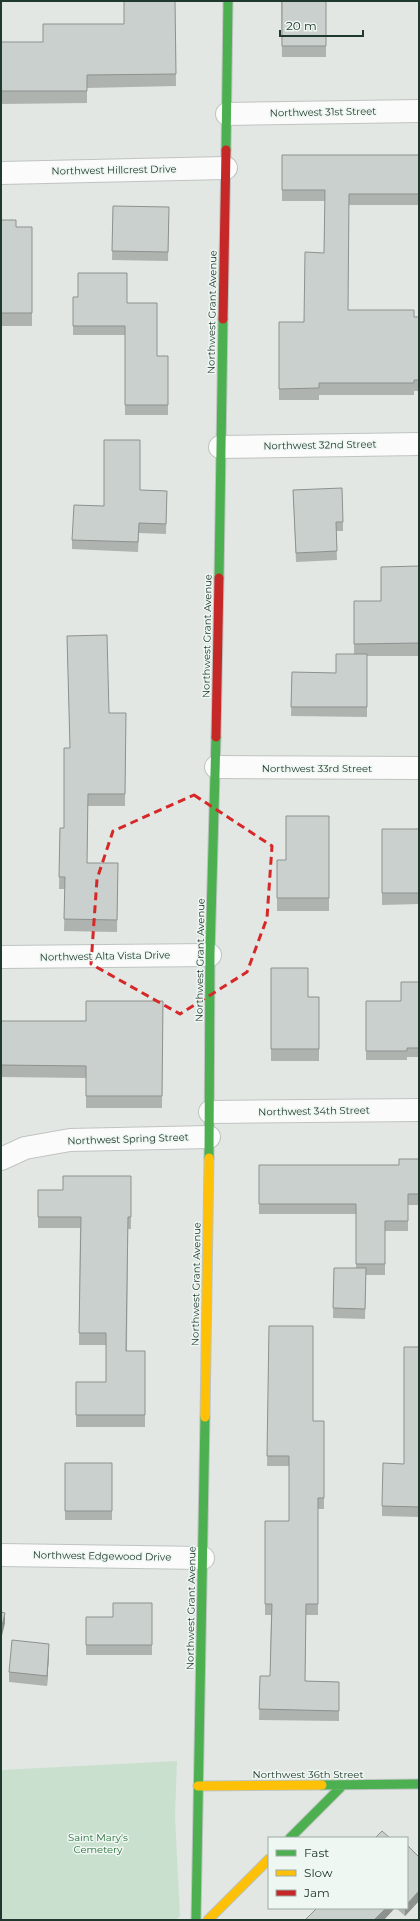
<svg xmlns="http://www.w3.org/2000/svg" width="420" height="1921" font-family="Montserrat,sans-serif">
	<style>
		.green { fill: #cae0ce }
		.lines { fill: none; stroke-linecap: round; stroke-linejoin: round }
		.street-casing { stroke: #bfc4c1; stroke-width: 24 }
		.fast-casing { stroke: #bdc5c1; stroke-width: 11 }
		.slow-casing { stroke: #bdc5c1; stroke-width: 11 }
		.jam-casing { stroke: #bdc5c1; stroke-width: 11 }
		.street { stroke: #fbfbfb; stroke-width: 22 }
		.fast { stroke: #4caf50; stroke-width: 9 }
		.slow { stroke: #ffc107; stroke-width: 9 }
		.jam { stroke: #c62828; stroke-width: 9 }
		.wall { fill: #aeb3b0 }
		.shaded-wall { fill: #8d9290 }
		.building { fill: #cad0cd; stroke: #8d9290 }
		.marked { fill: none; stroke: #d62828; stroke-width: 3; stroke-dasharray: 8 5; stroke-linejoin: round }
		.labels { text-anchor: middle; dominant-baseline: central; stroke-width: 3; stroke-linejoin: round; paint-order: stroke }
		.street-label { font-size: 10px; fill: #20392f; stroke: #eff7f2 }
		.park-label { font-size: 10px; fill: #2b6f3d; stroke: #eff7f2 }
	</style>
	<rect width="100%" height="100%" fill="#e2e7e4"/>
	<!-- green -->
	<path class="green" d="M 177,1761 L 175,1817 L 180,1916 L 176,1920 L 1,1920 L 1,1770 Z"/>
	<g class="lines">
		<defs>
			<path id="street" d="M 227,114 L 419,111
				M 1,173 L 226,168
				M 220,447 L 419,444
				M 216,767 L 419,768
				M 1,957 L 210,955
				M 210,1112 L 419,1110
				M 1,1159 L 25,1148 L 70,1140 L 209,1137
				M 1,1555 L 203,1558"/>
			<path id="fast" d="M 226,150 L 228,1
				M 219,578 L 223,319
				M 209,1158 L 210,955 L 216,737
				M 322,1785 L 419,1784
				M 290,1838 L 342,1786
				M 196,1920 L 205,1417"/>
			<path id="slow" d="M 205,1417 L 209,1158
				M 198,1786 L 322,1785
				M 208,1920 L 269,1859"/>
			<path id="jam" d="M 223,319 L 226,150
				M 216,737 L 219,578"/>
		</defs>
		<!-- street casing -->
		<use href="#street" class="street-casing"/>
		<!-- fast casing -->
		<use href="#fast" class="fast-casing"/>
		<!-- slow casing -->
		<use href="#slow" class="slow-casing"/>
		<!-- jam casing -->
		<use href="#jam" class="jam-casing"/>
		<!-- street -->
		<use href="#street" class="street"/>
		<!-- fast -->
		<use href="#fast" class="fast"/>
		<!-- slow -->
		<use href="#slow" class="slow"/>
		<!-- jam -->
		<use href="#jam" class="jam"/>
	</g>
	<!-- wall -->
	<path class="wall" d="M 175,1 L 176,86 L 87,88 L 87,103 L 1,104 L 1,42 L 43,42 L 124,24 Z
		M 281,1 L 326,1 L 326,57 L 282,57 Z
		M 282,155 L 419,155 L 419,205 L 349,205 L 348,310 L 414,317 L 419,317 L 419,391 L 414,391 L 414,395 L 319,395 L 319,400 L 279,400 L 279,322 L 304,322 L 324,253 L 325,201 L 282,201 Z
		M 113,206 L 169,217 L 168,261 L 112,260 Z
		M 1,220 L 16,227 L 32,227 L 32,326 L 1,326 Z
		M 73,297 L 127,303 L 157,356 L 168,356 L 168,415 L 125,415 L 125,335 L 73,335 Z
		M 140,490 L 167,491 L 166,534 L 139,533 L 138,552 L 72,549 L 72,540 L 104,506 Z
		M 293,490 L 343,522 L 343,531 L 336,531 L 337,560 L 296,562 Z
		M 419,566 L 419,656 L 367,656 L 367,717 L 291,716 L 292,672 L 336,673 L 354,654 L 354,601 L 381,601 Z
		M 67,636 L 109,713 L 126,713 L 125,806 L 88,806 L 87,863 L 118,863 L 117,932 L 64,931 L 65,889 L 59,889 L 60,828 L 64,828 L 70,748 Z
		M 329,816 L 329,911 L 277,911 L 277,860 L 286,860 Z
		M 382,829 L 419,829 L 419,904 L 382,905 Z
		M 271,968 L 308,997 L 319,997 L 319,1061 L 271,1061 Z
		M 419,982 L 419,1057 L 407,1057 L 407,1060 L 366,1060 L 366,1001 L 401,1001 Z
		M 163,1001 L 162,1108 L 86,1108 L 86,1078 L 1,1077 L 1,1021 L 86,1021 Z
		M 419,1159 L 419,1205 L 408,1205 L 408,1231 L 385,1231 L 385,1275 L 366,1275 L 365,1319 L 333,1318 L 334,1268 L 356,1268 L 356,1214 L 259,1214 L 259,1165 L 399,1165 Z
		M 131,1176 L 131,1229 L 128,1229 L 127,1351 L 145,1351 L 145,1427 L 76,1427 L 76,1382 L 106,1382 L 106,1345 L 79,1345 L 80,1228 L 38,1228 L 38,1190 L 63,1190 Z
		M 269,1326 L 313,1421 L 324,1421 L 324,1509 L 318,1509 L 318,1615 L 306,1615 L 305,1681 L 339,1682 L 339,1721 L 259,1720 L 260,1676 L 270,1676 L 271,1615 L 265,1615 L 265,1521 L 289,1521 L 289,1466 L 267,1466 Z
		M 419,1347 L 419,1517 L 382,1516 L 382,1506 L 404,1464 Z
		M 65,1463 L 112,1463 L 112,1520 L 65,1520 Z
		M 152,1603 L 152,1655 L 86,1655 L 86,1617 L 113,1617 Z
		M 49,1653 L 47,1686 L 9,1682 L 9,1672 Z
		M 419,1857 L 419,1901 L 405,1916 L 396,1908 L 407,1908 Z"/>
	<!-- shaded-wall -->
	<path class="shaded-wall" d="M 5,1613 L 5,1623 L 1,1640 L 1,1630 Z
		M 49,1644 L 49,1653 L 47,1686 L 47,1676 Z
		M 419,1891 L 419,1901 L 405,1916 L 405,1908 L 407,1908 L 407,1904 Z
		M 386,1908 L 395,1908 L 384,1920 L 374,1920 Z"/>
	<!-- building -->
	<path class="building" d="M 124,1 L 175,1 L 176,74 L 87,75 L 87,91 L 1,91 L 1,42 L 43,42 L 43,24 L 124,24 Z
		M 282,1 L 326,1 L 326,46 L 282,46 Z
		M 282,155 L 419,155 L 419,194 L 349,194 L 348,310 L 414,310 L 414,317 L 419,317 L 419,380 L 414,380 L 414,383 L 319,383 L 319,388 L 279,389 L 279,322 L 304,322 L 305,252 L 324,253 L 325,190 L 282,190 Z
		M 113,206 L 169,207 L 168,252 L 112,251 Z
		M 1,220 L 16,220 L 16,227 L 32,227 L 32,313 L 1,313 Z
		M 78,273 L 127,273 L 127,303 L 157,303 L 157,356 L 168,356 L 168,405 L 125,405 L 125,326 L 73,326 L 73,297 L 78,297 Z
		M 104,440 L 140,440 L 140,490 L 167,491 L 166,524 L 139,523 L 138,542 L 72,540 L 74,505 L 104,506 Z
		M 342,488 L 343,522 L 336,522 L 337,551 L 296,553 L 293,490 Z
		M 419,566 L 419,643 L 354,644 L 354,601 L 381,601 L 381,567 Z
		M 107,635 L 109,713 L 126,713 L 125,794 L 88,794 L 87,863 L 118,863 L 117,920 L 64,919 L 65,877 L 59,877 L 60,828 L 64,828 L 64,748 L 70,748 L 67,636 Z
		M 336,654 L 367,654 L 367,707 L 291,707 L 292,672 L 336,673 Z
		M 286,816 L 329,816 L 329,898 L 277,898 L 277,860 L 286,860 Z
		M 382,829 L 419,829 L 419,893 L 382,893 Z
		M 271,968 L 308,968 L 308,997 L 319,997 L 319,1049 L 271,1049 Z
		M 401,982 L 419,982 L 419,1048 L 407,1048 L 407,1051 L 366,1051 L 366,1001 L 401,1001 Z
		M 86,1001 L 163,1001 L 162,1096 L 86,1096 L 86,1066 L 1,1065 L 1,1021 L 86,1021 Z
		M 399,1159 L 419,1159 L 419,1194 L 408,1194 L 408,1221 L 385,1221 L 385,1264 L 356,1264 L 356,1204 L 259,1204 L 259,1165 L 399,1165 Z
		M 63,1176 L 131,1176 L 131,1217 L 128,1217 L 126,1351 L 145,1351 L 145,1415 L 76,1415 L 76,1382 L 106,1382 L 106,1333 L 79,1333 L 81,1217 L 38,1217 L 38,1190 L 63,1190 Z
		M 334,1268 L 366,1268 L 365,1309 L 333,1308 Z
		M 269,1326 L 313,1326 L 313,1421 L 324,1421 L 324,1498 L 318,1498 L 318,1604 L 306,1604 L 305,1681 L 339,1682 L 339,1711 L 259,1709 L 260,1676 L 270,1676 L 272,1604 L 265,1604 L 265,1521 L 289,1521 L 289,1456 L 267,1456 Z
		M 404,1347 L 419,1347 L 419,1507 L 382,1506 L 383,1463 L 404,1464 Z
		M 65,1463 L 112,1463 L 112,1511 L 65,1511 Z
		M 113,1603 L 152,1603 L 152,1645 L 86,1645 L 86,1617 L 113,1617 Z
		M 1,1612 L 5,1613 L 1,1630 Z
		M 12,1640 L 49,1644 L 47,1676 L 9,1672 Z
		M 382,1831 L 390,1838 L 375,1838 Z
		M 407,1845 L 419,1857 L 419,1891 L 407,1904 Z
		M 317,1908 L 330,1908 L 331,1909 L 332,1908 L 386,1908 L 374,1920 L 305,1920 Z"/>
	<!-- marked area -->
	<path class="marked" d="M 194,795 L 272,846 L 267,918 L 247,972 L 180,1014 L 91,964 L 97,879 L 113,831 Z"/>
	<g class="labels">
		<!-- street labels -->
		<g class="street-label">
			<text transform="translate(323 112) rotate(-1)">Northwest 31st Street</text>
			<text transform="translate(114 170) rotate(-1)">Northwest Hillcrest Drive</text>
			<text transform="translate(212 312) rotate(-89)">Northwest Grant Avenue</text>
			<text transform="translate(320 445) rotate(-1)">Northwest 32nd Street</text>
			<text transform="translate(207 636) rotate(-89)">Northwest Grant Avenue</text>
			<text x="317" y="768">Northwest 33rd Street</text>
			<text transform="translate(105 956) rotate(-1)">Northwest Alta Vista Drive</text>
			<text transform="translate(200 960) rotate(-89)">Northwest Grant Avenue</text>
			<text transform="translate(314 1111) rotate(-1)">Northwest 34th Street</text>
			<text transform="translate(128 1139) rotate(-2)">Northwest Spring Street</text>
			<text transform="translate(196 1284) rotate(-89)">Northwest Grant Avenue</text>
			<text transform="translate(102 1556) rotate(1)">Northwest Edgewood Drive</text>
			<text transform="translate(191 1608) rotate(-89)">Northwest Grant Avenue</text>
			<text x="308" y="1774">Northwest 36th Street</text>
		</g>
		<!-- park labels -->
		<g class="park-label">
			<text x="98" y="1837">Saint Mary's<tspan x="98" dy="12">Cemetery</tspan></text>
		</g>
	</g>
	<!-- border -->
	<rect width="420" height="1921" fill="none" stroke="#20392f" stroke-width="4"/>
	<!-- legend -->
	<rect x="268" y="1837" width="140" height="72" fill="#eff7f2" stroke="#9caba4"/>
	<rect x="276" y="1850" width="20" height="6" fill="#4caf50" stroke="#9caba4"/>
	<text x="304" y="1857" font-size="12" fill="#20392f">Fast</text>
	<rect x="276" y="1870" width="20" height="6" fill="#ffc107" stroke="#9caba4"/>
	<text x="304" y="1877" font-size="12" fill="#20392f">Slow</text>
	<rect x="276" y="1890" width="20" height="6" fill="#c62828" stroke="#9caba4"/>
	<text x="304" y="1897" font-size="12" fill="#20392f">Jam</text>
	<!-- scale -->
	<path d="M280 30v6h83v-6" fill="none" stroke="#20392f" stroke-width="2"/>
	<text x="286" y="30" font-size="12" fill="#20392f" stroke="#eff7f2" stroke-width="3" paint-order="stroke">20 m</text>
</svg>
